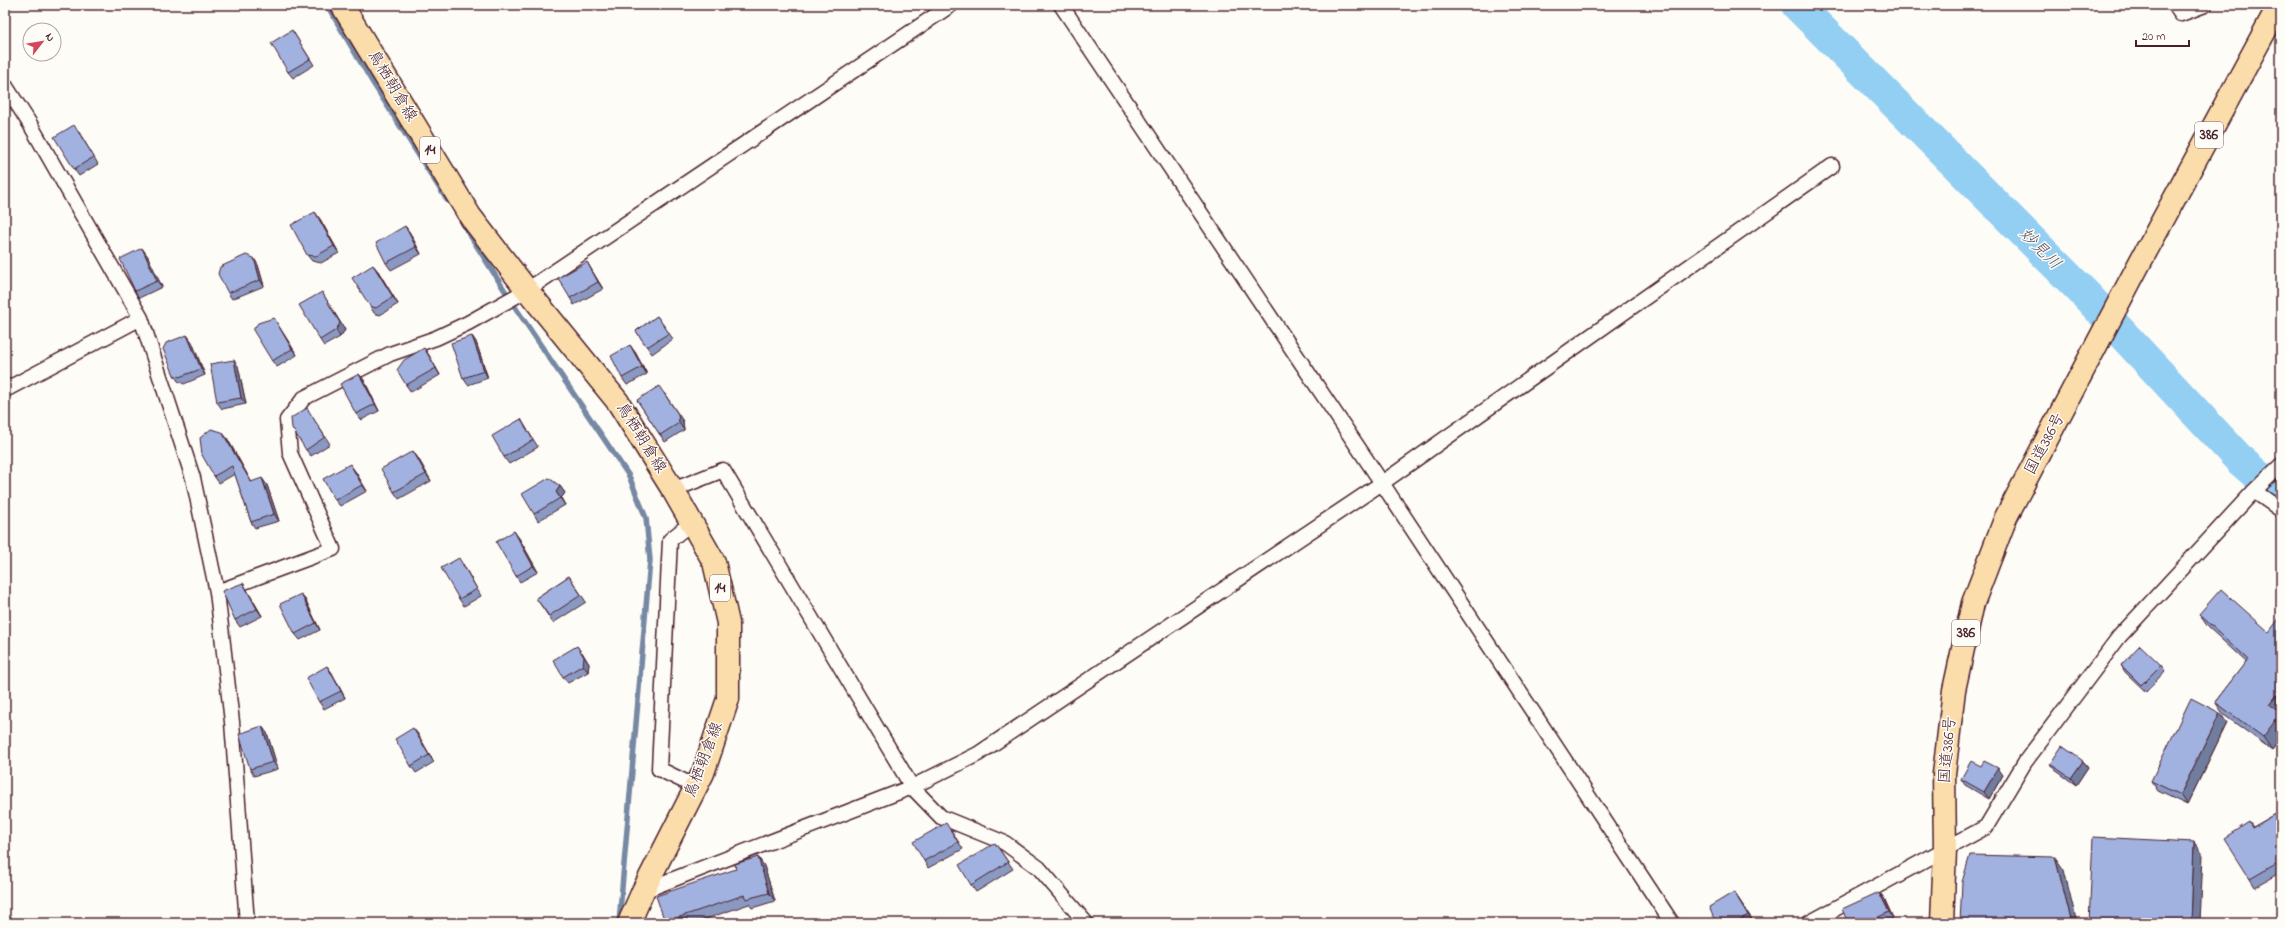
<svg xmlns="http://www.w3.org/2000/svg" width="2286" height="928" font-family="'Indie Flower','Klee One',sans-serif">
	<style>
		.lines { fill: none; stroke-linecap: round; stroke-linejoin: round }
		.stream { stroke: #7688a3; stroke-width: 5.5 }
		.river { stroke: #93cef3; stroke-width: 32 }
		.minor-casing { stroke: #4a1f2b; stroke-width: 17 }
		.primary-casing { stroke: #4a1f2b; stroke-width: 25 }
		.trunk-casing { stroke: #4a1f2b; stroke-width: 25 }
		.minor { stroke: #fdfcf7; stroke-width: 14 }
		.primary { stroke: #fbddab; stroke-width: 22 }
		.trunk { stroke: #fbddab; stroke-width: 22 }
		.wall { fill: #8a99c2; stroke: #4a1f2b }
		.shaded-wall { fill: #717d9e; stroke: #4a1f2b }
		.building { fill: #a1b2e1; stroke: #4a1f2b }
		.labels { text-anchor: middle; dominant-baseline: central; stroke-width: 3; stroke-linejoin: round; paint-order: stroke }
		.shield { fill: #fdfcf7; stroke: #806168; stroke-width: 1 }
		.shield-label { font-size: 15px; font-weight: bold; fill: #4a1f2b }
		.street-label { font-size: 16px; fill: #4a1f2b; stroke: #fdfcf7 }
		.water-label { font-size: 17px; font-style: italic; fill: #605467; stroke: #fdfcf7 }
	</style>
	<rect width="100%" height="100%" fill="#fdfcf7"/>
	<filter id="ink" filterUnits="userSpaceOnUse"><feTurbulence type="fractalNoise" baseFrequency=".025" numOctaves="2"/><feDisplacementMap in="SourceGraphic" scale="8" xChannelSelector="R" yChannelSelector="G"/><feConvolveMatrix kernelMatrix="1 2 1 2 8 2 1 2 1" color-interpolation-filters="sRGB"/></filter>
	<g filter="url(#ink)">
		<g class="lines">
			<!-- stream -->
			<path class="stream" d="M 327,5 L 373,83 L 447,200
				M 463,224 L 517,310 L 629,476 L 646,518 L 650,560 L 619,923"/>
			<!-- river -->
			<path class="river" d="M 1797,5 L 2086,295 L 2241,461 L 2281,496"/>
			<defs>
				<path id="minor" d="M 1061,5 L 1382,483 L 1672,923
					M 2175,5 L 2181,14 L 2205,5
					M 5,85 L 30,124 L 141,318 L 193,478 L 217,592 L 232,722 L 247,923
					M 5,390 L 141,318
					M 673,490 L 723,470 L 912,787 L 941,817 L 1005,843 L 1039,868 L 1086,923
					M 2254,491 L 2281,510
					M 691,523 L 670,540 L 659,769 L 696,787
					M 217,592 L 333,549 L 290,453 L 287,420 L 304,398 L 390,354 L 436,338 L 468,323 L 527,290 L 951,5
					M 643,891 L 912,787 L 978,754 L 1382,483 L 1832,166
					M 1809,923 L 1986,827 L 2025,762 L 2119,637 L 2254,491 L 2281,465"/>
				<path id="primary" d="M 342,5 L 470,216 L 527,290 L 618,402 L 673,490 L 714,562 L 728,623 L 728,699 L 703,773 L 643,891 L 629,923"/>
				<path id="trunk" d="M 1942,923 L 1945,850 L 1944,774 L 1954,690 L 1973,603 L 2006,517 L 2138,266 L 2279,5"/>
			</defs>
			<!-- minor casing -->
			<use href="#minor" class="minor-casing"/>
			<!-- primary casing -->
			<use href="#primary" class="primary-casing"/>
			<!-- trunk casing -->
			<use href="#trunk" class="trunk-casing"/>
			<!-- minor -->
			<use href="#minor" class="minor"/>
			<!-- primary -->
			<use href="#primary" class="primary"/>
			<!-- trunk -->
			<use href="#trunk" class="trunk"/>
		</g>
		<!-- wall -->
		<path class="wall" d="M 292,30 L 314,65 L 293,78 L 288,72 Z
			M 79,132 L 98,164 L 79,176 L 74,169 Z
			M 320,219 L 339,253 L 321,263 L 312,261 L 307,255 Z
			M 405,226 L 410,233 L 421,254 L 391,270 L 386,263 Z
			M 147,255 L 162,287 L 139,298 L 135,291 Z
			M 587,262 L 591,269 L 603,289 L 574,305 L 570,298 Z
			M 258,265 L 264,286 L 232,299 L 228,293 Z
			M 378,271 L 398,304 L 380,315 L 374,313 L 370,306 Z
			M 322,292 L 326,299 L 345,330 L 340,337 L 324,346 L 320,340 Z
			M 657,316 L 673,339 L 652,354 L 636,331 Z
			M 278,325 L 297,355 L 277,367 L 272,361 Z
			M 187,335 L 192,342 L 205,375 L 184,384 L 178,381 L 174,375 Z
			M 472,336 L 476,342 L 488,378 L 468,385 L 463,378 Z
			M 424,348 L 440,375 L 411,392 L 406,385 Z
			M 635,352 L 647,374 L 627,385 L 622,378 Z
			M 238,366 L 246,404 L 222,409 L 217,402 Z
			M 359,374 L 364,380 L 379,411 L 361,420 L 356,414 Z
			M 637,400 L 683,421 L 684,430 L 665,442 Z
			M 311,415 L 330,444 L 311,456 L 306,450 Z
			M 521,419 L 525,426 L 538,447 L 509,464 L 504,457 Z
			M 227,438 L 251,482 L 267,485 L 279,521 L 255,528 L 251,522 L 235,474 L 219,483 L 214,476 Z
			M 418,458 L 431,481 L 399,499 L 394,492 Z
			M 355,471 L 367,491 L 340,506 L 335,500 Z
			M 560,486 L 565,493 L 561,498 L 565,505 L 538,521 L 534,514 Z
			M 519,538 L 538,572 L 520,582 L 516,576 Z
			M 463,564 L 481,596 L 464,606 L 459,599 Z
			M 569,576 L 586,602 L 553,623 L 536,598 Z
			M 243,583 L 247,590 L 262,616 L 240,627 L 235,620 Z
			M 301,594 L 306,601 L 320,630 L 300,640 L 295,634 Z
			M 2199,614 L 2269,632 L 2281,738 L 2272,750 L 2224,715 L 2215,702 L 2246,662 L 2208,627 Z
			M 582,652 L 589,664 L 588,672 L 568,683 L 563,677 Z
			M 2121,665 L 2161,665 L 2165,671 L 2146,692 L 2125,672 Z
			M 327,666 L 332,673 L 345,698 L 324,709 L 319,702 Z
			M 2220,713 L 2227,723 L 2187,805 L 2158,791 L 2151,781 Z
			M 413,728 L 434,762 L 416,773 L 411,766 Z
			M 267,733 L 278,769 L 254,776 L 250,769 Z
			M 2083,761 L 2088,767 L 2076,785 L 2055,770 L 2050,764 Z
			M 1981,766 L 2003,775 L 1989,799 L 1965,785 L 1961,779 Z
			M 2281,811 L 2281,872 L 2255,887 L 2250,879 L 2249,822 L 2253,827 Z
			M 951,830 L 963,849 L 928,868 L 924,861 Z
			M 995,843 L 1013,869 L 976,892 L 971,885 Z
			M 758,857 L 764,866 L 775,901 L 752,908 L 749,904 L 694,923 L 665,923 L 665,922 L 736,869 Z
			M 1879,892 L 1884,898 L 1893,918 L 1883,923 L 1848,923 Z
			M 1738,898 L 1753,921 L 1750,923 L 1716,923 Z"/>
		<!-- shaded-wall -->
		<path class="shaded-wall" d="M 315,212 L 320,219 L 339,253 L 334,246 Z
			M 405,226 L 410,233 L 421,254 L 416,247 Z
			M 142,248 L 147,255 L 162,287 L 157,281 Z
			M 254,258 L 258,265 L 264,286 L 260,280 Z
			M 587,262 L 591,269 L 603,289 L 598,282 Z
			M 373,265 L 378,271 L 398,304 L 393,297 Z
			M 322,292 L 326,299 L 345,330 L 340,337 L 336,330 Z
			M 274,318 L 278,325 L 297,355 L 292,349 Z
			M 187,335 L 192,342 L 205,375 L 201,369 Z
			M 472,336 L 476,342 L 488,378 L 484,371 Z
			M 630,345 L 635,352 L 647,374 L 642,367 Z
			M 424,348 L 429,355 L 440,375 L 436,368 Z
			M 234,360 L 238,366 L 246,404 L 241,398 Z
			M 359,374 L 364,380 L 379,411 L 375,404 Z
			M 664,393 L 683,421 L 684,430 L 679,423 Z
			M 222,432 L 227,438 L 255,488 L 251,482 Z
			M 413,451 L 418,458 L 431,481 L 426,474 Z
			M 350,464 L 355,471 L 367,491 L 362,485 Z
			M 262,478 L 267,485 L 279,521 L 274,514 Z
			M 560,486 L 565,493 L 561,498 L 565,505 L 556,492 Z
			M 514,531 L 519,538 L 538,572 L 533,566 Z
			M 243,583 L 247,590 L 262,616 L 257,609 Z
			M 301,594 L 306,601 L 320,630 L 316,623 Z
			M 577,646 L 589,664 L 588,672 L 583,665 Z
			M 327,666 L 332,673 L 345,698 L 341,691 Z
			M 2281,690 L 2281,738 L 2272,750 L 2263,737 L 2269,705 Z
			M 2220,713 L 2227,723 L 2187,805 L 2180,795 Z
			M 262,726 L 267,733 L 278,769 L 273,762 Z
			M 413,728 L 418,734 L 434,762 L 429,755 Z
			M 2083,761 L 2088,767 L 2076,785 L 2071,778 Z
			M 1998,768 L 2003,775 L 1989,799 L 1984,792 Z
			M 2194,842 L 2203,855 L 2200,923 L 2191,923 Z
			M 758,857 L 764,866 L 775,901 L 769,893 Z
			M 2055,857 L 2064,870 L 2077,923 L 2072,923 Z
			M 1734,892 L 1738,898 L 1753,921 L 1748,915 Z
			M 1879,892 L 1884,898 L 1893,918 L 1889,912 Z"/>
		<!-- building -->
		<path class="building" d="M 292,30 L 310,59 L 288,72 L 271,43 Z
			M 74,125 L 94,157 L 74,169 L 54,137 Z
			M 315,212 L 334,246 L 316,256 L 307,255 L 291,225 Z
			M 405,226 L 416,247 L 386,263 L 376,243 Z
			M 142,248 L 157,281 L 135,291 L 120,259 Z
			M 246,255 L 254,258 L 260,280 L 228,293 L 218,274 L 220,267 Z
			M 587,262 L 598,282 L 570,298 L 558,278 Z
			M 373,265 L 393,297 L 376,308 L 370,306 L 352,278 Z
			M 322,292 L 340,323 L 336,330 L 320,340 L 299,305 Z
			M 657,316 L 669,333 L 647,347 L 636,331 Z
			M 274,318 L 292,349 L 272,361 L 253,330 L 258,323 Z
			M 187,335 L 201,369 L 179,377 L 174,375 L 163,349 L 166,343 Z
			M 472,336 L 484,371 L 463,378 L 451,343 Z
			M 630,345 L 642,367 L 622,378 L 611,356 Z
			M 424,348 L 436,368 L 406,385 L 397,370 L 404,360 Z
			M 234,360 L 241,398 L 217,402 L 210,364 Z
			M 359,374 L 375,404 L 356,414 L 340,384 Z
			M 659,386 L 678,414 L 679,423 L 660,435 L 637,400 Z
			M 307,408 L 325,437 L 306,450 L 292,428 L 291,418 Z
			M 521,419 L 533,440 L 504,457 L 492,436 Z
			M 211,429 L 222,432 L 251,482 L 262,478 L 274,514 L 251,522 L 232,466 L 214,476 L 202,455 L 200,438 Z
			M 413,451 L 426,474 L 394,492 L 381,469 Z
			M 350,464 L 362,485 L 335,500 L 323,479 Z
			M 549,478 L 560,486 L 556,492 L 560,498 L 534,514 L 522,494 Z
			M 514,531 L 533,566 L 516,576 L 496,542 Z
			M 459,558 L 477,589 L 459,599 L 441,568 Z
			M 569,576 L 581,595 L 549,616 L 536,598 Z
			M 243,583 L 257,609 L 235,620 L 222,591 Z
			M 2221,589 L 2269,632 L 2281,616 L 2281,690 L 2269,705 L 2281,713 L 2263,737 L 2215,702 L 2248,659 L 2199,614 Z
			M 301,594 L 316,623 L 295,634 L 280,604 Z
			M 2140,645 L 2161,665 L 2141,685 L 2121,665 Z
			M 577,646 L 584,657 L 583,665 L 563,677 L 553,660 Z
			M 327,666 L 341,691 L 319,702 L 306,678 Z
			M 2191,698 L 2220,713 L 2180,795 L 2151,781 Z
			M 262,726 L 273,762 L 250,769 L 239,734 Z
			M 413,728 L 429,755 L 411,766 L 395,739 Z
			M 2062,746 L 2083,761 L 2071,778 L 2050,764 Z
			M 1971,761 L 1981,766 L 1984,761 L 1998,768 L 1984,792 L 1961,779 Z
			M 2281,811 L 2281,861 L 2250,879 L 2224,838 L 2249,822 L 2252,828 Z
			M 946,823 L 958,842 L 924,861 L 913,842 Z
			M 2093,837 L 2194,842 L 2191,923 L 2089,923 Z
			M 995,843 L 1008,862 L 971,885 L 959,865 Z
			M 1970,855 L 2055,857 L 2072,923 L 1960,923 L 1962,882 Z
			M 758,857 L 769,893 L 746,899 L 744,895 L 665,922 L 656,896 L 736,869 L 735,864 Z
			M 1734,892 L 1748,915 L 1734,923 L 1716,923 L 1709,907 Z
			M 1879,892 L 1889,912 L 1866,923 L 1848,923 L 1842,909 Z"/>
	</g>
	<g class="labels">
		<!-- shield labels -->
		<g class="shield">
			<rect x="2195" y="122" width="28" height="26" rx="3"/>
			<rect x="420" y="137" width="20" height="26" rx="3"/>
			<rect x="710" y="575" width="20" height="26" rx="3"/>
			<rect x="1952" y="620" width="28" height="26" rx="3"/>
		</g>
		<g class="shield-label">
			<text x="2209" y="135">386</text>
			<text x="430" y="150">14</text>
			<text x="720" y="588">14</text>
			<text x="1966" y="633">386</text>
		</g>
		<!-- street labels -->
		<g class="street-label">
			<text transform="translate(392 86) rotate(59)">鳥栖朝倉線</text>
			<text transform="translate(641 438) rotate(58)">鳥栖朝倉線</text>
			<text transform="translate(2045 444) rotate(-62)">国道386号</text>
			<text transform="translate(1948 750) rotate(-85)">国道386号</text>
			<text transform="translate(704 760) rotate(-69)">鳥栖朝倉線</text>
		</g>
		<!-- water labels -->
		<g class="water-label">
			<text transform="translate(2040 249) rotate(45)">妙見川</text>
		</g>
	</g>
	<!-- margin -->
	<rect width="2286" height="928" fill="none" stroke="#fdfcf7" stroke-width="20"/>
	<rect x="10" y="10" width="2266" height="908" fill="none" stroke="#4a1f2b" stroke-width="1.5" filter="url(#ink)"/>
	<!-- north arrow -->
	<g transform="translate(42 42) rotate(59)"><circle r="19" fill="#fdfcf7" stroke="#b5a4a5"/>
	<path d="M0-3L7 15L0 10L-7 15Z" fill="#d1495b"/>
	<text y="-6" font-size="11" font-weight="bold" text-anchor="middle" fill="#4a1f2b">N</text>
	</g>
	<!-- scale -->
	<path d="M2136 40v6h53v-6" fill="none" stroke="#4a1f2b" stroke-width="2"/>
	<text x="2142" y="40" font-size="12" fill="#4a1f2b" stroke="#fdfcf7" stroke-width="3" paint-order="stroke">20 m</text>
</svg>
